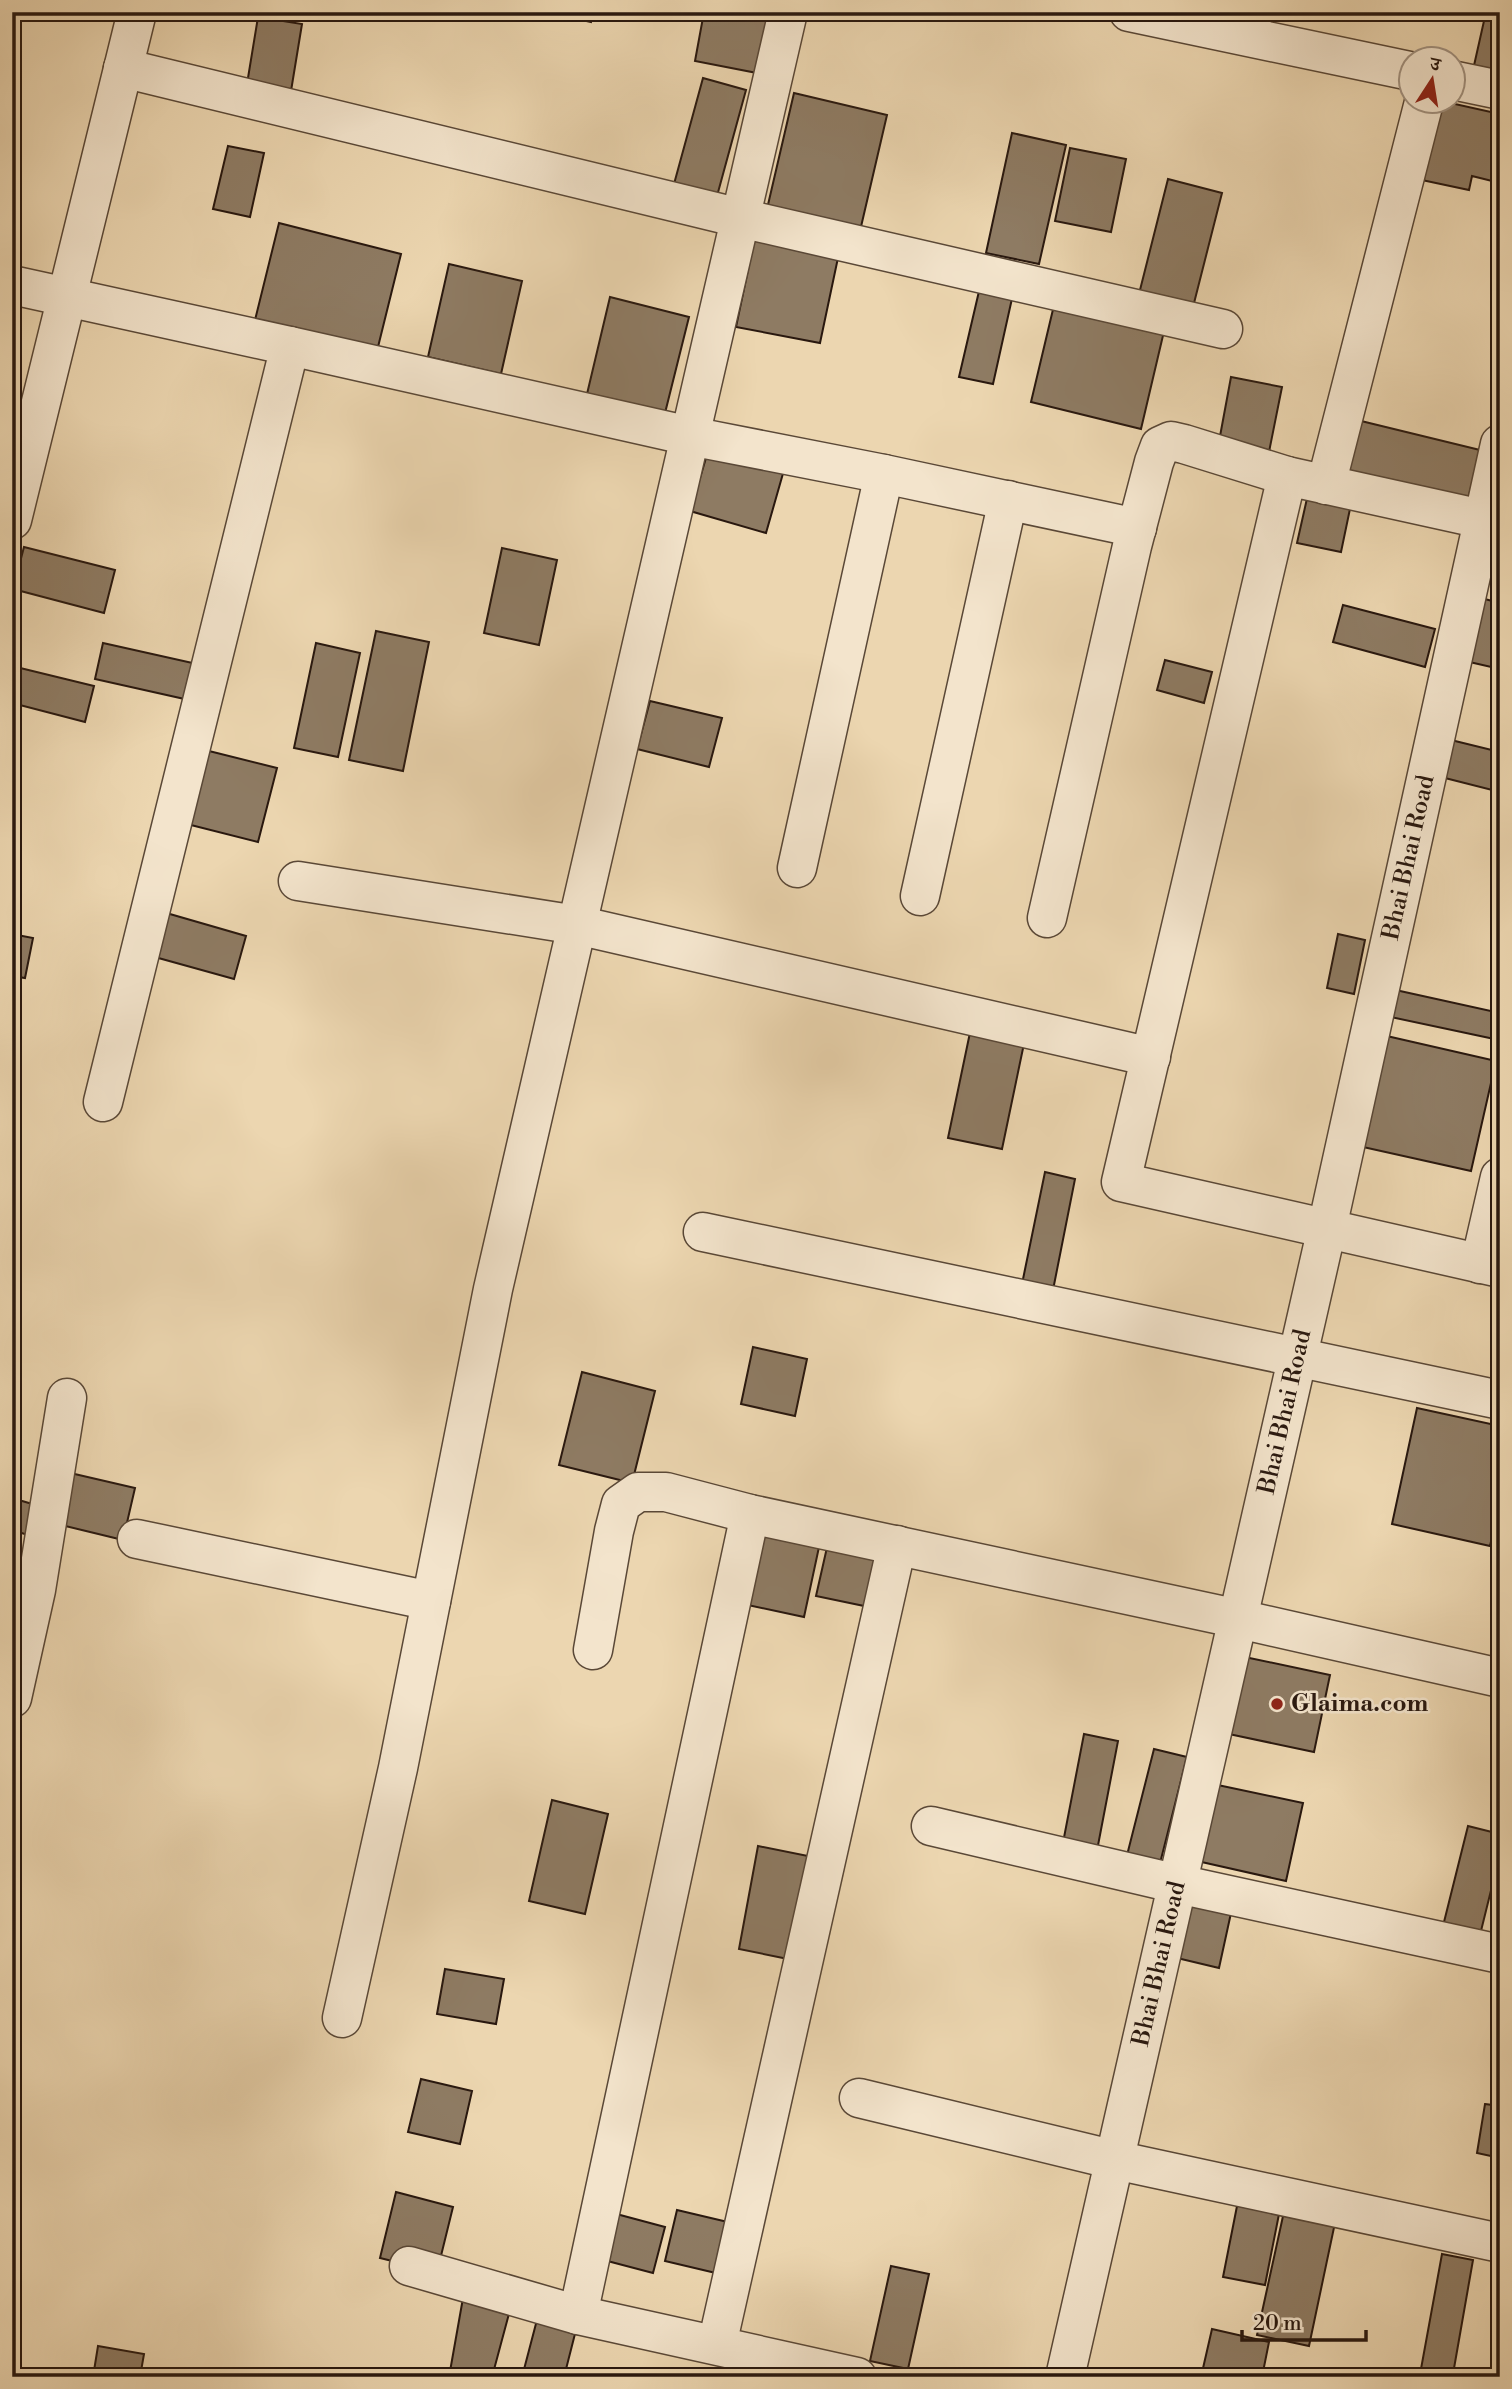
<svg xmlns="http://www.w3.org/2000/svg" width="1512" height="2389" font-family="'Libre Bodoni','Noto Serif Devanagari',serif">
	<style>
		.building { fill: #8e7b63; stroke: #29180f; stroke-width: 2 }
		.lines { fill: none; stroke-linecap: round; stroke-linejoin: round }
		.minor-casing { stroke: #5a4837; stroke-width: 41 }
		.minor { stroke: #f3e4cc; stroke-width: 38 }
		.poi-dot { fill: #8f2418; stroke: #f3e4cc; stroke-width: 2.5 }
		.labels { text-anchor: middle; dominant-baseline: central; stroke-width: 5; stroke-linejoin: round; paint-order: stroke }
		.street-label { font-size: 24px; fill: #29180f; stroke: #f3e4cc }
		.poi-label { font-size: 24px; font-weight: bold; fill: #29180f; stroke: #f3e4cc; text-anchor: start }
	</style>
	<rect width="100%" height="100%" fill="#ecd6b0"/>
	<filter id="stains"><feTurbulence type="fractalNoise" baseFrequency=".00286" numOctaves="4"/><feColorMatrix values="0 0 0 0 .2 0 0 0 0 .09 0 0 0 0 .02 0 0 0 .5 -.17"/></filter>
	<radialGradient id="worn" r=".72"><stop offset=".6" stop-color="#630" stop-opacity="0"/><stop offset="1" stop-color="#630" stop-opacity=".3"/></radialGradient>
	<!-- building -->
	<path class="building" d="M 546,12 L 593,12 L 591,22 Z
		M 704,12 L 769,12 L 757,73 L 695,61 Z
		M 1486,12 L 1500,12 L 1500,76 L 1473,70 Z
		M 258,17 L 302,24 L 291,91 L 247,84 Z
		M 703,78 L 746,90 L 717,196 L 674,184 Z
		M 794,93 L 887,115 L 860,231 L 767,209 Z
		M 1434,102 L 1446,102 L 1500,114 L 1500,183 L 1472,176 L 1469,190 L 1417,179 Z
		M 1012,133 L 1066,145 L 1039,264 L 986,253 Z
		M 228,146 L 264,153 L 250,217 L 213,209 Z
		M 1070,148 L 1126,159 L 1111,232 L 1055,221 Z
		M 1168,179 L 1222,193 L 1193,307 L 1139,294 Z
		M 279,223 L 401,254 L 377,351 L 255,320 Z
		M 755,236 L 839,253 L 820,343 L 736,327 Z
		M 449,264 L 522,281 L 501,374 L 428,357 Z
		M 980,287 L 1013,294 L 993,384 L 959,377 Z
		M 610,297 L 689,317 L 665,413 L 587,394 Z
		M 1055,301 L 1165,327 L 1141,429 L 1031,402 Z
		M 1231,377 L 1282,387 L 1268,457 L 1218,447 Z
		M 1357,420 L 1480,450 L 1466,508 L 1342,478 Z
		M 709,448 L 784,470 L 766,533 L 690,511 Z
		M 1308,494 L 1351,504 L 1341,552 L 1297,543 Z
		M 24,547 L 115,570 L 104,613 L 13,589 Z
		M 502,548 L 557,560 L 539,645 L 484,633 Z
		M 1481,598 L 1500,603 L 1500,669 L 1465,661 Z
		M 1343,605 L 1435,629 L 1425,667 L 1333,642 Z
		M 376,631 L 429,642 L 403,771 L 349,760 Z
		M 103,643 L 197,664 L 189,700 L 95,679 Z
		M 316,643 L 360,653 L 338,757 L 294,748 Z
		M 1165,660 L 1212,672 L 1204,703 L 1157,690 Z
		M 12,666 L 94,686 L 85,722 L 12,703 Z
		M 650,701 L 722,718 L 709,767 L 637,749 Z
		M 1451,740 L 1500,752 L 1500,792 L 1441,777 Z
		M 197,748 L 277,768 L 258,842 L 179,822 Z
		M 156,910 L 246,936 L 234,979 L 144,954 Z
		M 12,934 L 33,938 L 25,978 L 12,976 Z
		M 1338,934 L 1365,940 L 1354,994 L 1327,988 Z
		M 1391,989 L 1500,1013 L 1499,1040 L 1386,1016 Z
		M 972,1023 L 1026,1034 L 1002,1149 L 948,1138 Z
		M 1378,1034 L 1496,1061 L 1471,1171 L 1354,1145 Z
		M 1045,1172 L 1075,1179 L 1053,1290 L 1022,1284 Z
		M 753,1347 L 807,1359 L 795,1416 L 741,1404 Z
		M 582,1372 L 655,1391 L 632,1483 L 559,1465 Z
		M 1417,1408 L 1500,1426 L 1500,1502 L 1490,1546 L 1392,1524 Z
		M 66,1472 L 135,1488 L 123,1540 L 53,1523 Z
		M 12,1498 L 39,1506 L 31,1536 L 12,1530 Z
		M 758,1534 L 819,1547 L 804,1617 L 743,1604 Z
		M 828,1543 L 880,1554 L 869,1607 L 816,1596 Z
		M 1240,1656 L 1330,1675 L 1314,1752 L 1224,1733 Z
		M 1084,1734 L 1118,1741 L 1095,1861 L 1061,1853 Z
		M 1154,1749 L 1187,1757 L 1157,1875 L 1124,1867 Z
		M 1213,1784 L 1303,1803 L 1286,1881 L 1197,1861 Z
		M 552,1800 L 608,1814 L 585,1914 L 529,1901 Z
		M 1468,1826 L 1500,1834 L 1500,1854 L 1479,1939 L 1442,1930 Z
		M 758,1846 L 813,1857 L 793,1960 L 739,1949 Z
		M 1189,1904 L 1231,1913 L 1219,1968 L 1177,1958 Z
		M 445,1969 L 504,1979 L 496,2024 L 437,2014 Z
		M 421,2079 L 472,2091 L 460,2144 L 408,2132 Z
		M 1485,2104 L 1500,2106 L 1500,2158 L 1477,2153 Z
		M 396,2192 L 453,2207 L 437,2272 L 380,2258 Z
		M 1238,2201 L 1280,2209 L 1265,2285 L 1223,2277 Z
		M 1285,2207 L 1336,2218 L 1309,2346 L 1257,2335 Z
		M 677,2210 L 732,2223 L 720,2274 L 665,2261 Z
		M 609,2212 L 665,2227 L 653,2273 L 596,2258 Z
		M 1442,2254 L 1473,2260 L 1453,2374 L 1421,2369 Z
		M 891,2266 L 929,2274 L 908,2369 L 870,2361 Z
		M 463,2298 L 510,2310 L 492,2377 L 449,2377 Z
		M 538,2316 L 577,2326 L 564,2377 L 522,2377 Z
		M 1212,2329 L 1269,2342 L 1262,2377 L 1201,2377 Z
		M 98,2346 L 144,2354 L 140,2377 L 93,2377 Z"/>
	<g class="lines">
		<defs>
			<g id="minor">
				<path d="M 1129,12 L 1410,71"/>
				<path d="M 123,68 L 740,218 L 1223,329"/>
				<path d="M 1452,80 L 1500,90"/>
				<path d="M 12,285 L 290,346 L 103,1102"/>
				<path d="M 290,346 L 690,436 L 884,474 L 1137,528"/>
				<path d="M 1326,485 L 1424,102"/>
				<path d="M 12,520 L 137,12"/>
				<path d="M 1500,523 L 1287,476 L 1121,1182 L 1500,1268"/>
				<path d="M 797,868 L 884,474"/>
				<path d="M 298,881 L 577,925 L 1151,1057"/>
				<path d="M 920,896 L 1008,500"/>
				<path d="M 1047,918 L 1132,546 L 1154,462 L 1160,446 L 1171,441 L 1184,444 L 1287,476"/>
				<path d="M 703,1232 L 1500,1400"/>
				<path d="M 1480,1264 L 1500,1177"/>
				<path d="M 137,1539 L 431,1601"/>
				<path d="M 593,1650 L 614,1531 L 621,1504 L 638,1492 L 666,1492 L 750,1514 L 1239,1619 L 1500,1678"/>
				<path d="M 12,1698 L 36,1590 L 67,1398"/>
				<path d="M 931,1826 L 1178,1884 L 1500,1954"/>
				<path d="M 342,2018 L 398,1768 L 493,1289 L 788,12"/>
				<path d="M 859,2098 L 1115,2160 L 1500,2243"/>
				<path d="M 409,2266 L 578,2315 L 857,2377"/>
				<path d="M 578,2315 L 750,1514"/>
				<path d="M 717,2345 L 897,1545"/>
				<path id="s1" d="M 1065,2377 L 1327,1228 L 1500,444"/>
			</g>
		</defs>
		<!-- minor casing -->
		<use href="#minor" class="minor-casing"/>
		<!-- minor -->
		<use href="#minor" class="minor"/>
	</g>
	<!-- markers -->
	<circle class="poi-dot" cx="1277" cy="1704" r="7"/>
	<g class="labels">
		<!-- street labels -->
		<g class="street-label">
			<text stroke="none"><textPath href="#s1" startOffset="1558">Bhai Bhai Road</textPath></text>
			<text stroke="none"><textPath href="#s1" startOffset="990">Bhai Bhai Road</textPath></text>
			<text stroke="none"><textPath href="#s1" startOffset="424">Bhai Bhai Road</textPath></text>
		</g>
		<!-- poi labels -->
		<g class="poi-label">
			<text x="1291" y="1704">Glaima.com</text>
		</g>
	</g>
	<!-- margin -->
	<rect width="1512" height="2389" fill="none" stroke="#ecd6b0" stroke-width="42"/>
	<rect x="14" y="14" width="1484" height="2361" fill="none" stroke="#29180f" stroke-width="3.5"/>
	<rect x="21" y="21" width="1470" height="2347" fill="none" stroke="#29180f" stroke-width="2"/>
	<!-- north arrow -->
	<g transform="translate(1432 80) rotate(12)"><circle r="33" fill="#f3e4cc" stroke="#a29280" stroke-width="2"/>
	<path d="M0-5L12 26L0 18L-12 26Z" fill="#8f2418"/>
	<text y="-10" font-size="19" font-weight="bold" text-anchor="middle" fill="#29180f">उ</text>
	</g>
	<!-- scale -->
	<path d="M1242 2330v10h124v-10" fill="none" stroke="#29180f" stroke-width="3.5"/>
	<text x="1253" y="2330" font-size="21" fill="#29180f" stroke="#f3e4cc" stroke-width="5" paint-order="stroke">20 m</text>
	<rect width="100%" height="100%" filter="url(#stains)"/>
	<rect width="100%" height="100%" fill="url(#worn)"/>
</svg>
